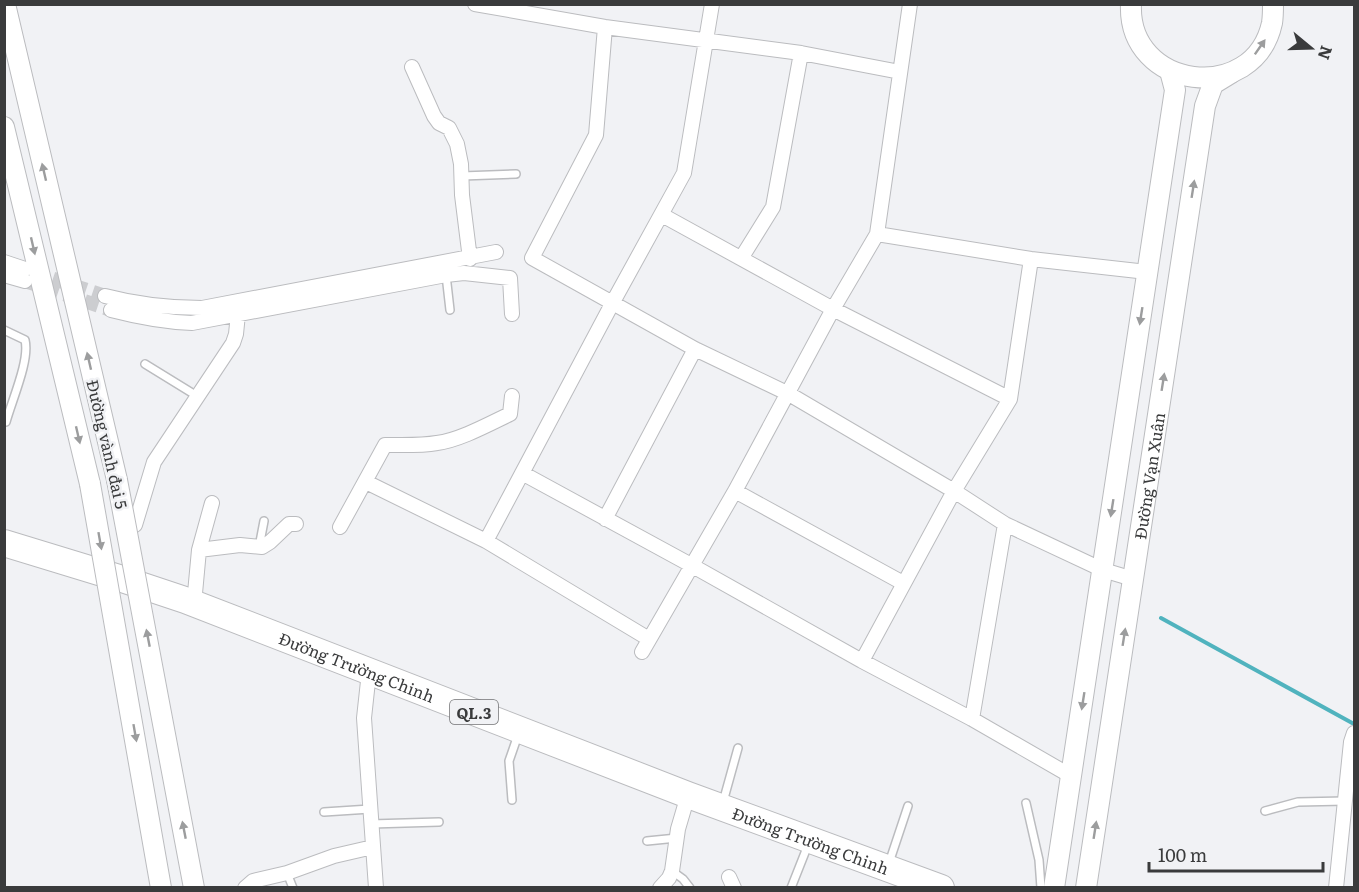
<svg xmlns="http://www.w3.org/2000/svg" width="1359" height="892" font-family="Literata,serif">
	<style>
		.lines { fill: none; stroke-linecap: round; stroke-linejoin: round }
		.stream { stroke: #50b3be; stroke-width: 4 }
		.street-tunnel { stroke: #cccdd0; stroke-width: 14; stroke-dasharray: 14 7; stroke-linecap: butt }
		.lane-casing { stroke: #bbbcbf; stroke-width: 10 }
		.street-casing { stroke: #bbbcbf; stroke-width: 16 }
		.secondary-casing { stroke: #bbbcbf; stroke-width: 22 }
		.highway-casing { stroke: #bbbcbf; stroke-width: 28 }
		.lane { stroke: #fff; stroke-width: 7 }
		.street { stroke: #fff; stroke-width: 14 }
		.secondary { stroke: #fff; stroke-width: 20 }
		.highway { stroke: #fff; stroke-width: 26 }
		.secondary-bridge-casing { stroke: #bbbcbf; stroke-width: 22; stroke-linecap: butt }
		.secondary-bridge { stroke: #fff; stroke-width: 20 }
		.oneway { fill: #9c9d9e }
		.labels { text-anchor: middle; dominant-baseline: central; stroke-width: 5; stroke-linejoin: round; paint-order: stroke }
		.shield { fill: #f1f2f5; stroke: #717274; stroke-width: 1.5 }
		.shield-label { font-size: 15px; font-weight: bold; fill: #3a3b3c }
		.street-label { font-size: 16px; fill: #3a3b3c; stroke: #f1f2f5 }
	</style>
	<rect width="100%" height="100%" fill="#f1f2f5"/>
	<g class="lines">
		<!-- stream -->
		<path class="stream" d="M 1161,618 L 1354,724"/>
		<!-- street-tunnel -->
		<path class="street-tunnel" d="M 33,272 L 105,296
			M 25,281 L 111,310"/>
		<defs>
			<path id="lane" d="M 462,176 L 516,174
				M 446,275 L 450,310
				M 4,330 L 25,340 C 30,360 12,400 6,422
				M 145,364 L 197,396
				M 257,545 L 260,542 L 264,521
				M 512,800 L 509,761 L 518,735
				M 723,802 L 738,748
				M 1026,803 L 1039,860 L 1041,888
				M 1265,811 L 1298,802 L 1345,801
				M 324,812 L 370,809
				M 371,824 L 439,822
				M 647,841 L 677,838
				M 889,863 L 908,806
				M 672,871 L 683,879 L 690,888
				M 287,873 L 293,888
				M 791,888 L 808,845"/>
			<path id="street" d="M 475,4 L 605,27 L 801,53 L 900,72
				M 605,27 L 596,135 L 532,258 L 695,349 L 789,394 L 954,491 L 1005,524 L 1103,570 L 1133,579
				M 412,67 L 434,116 L 439,123 L 449,128 L 457,144 L 461,164 L 462,195 L 470,259
				M 662,215 L 833,309 L 1010,399
				M 877,234 L 1031,259 L 1147,272
				M 742,257 L 773,207 L 801,53
				M 4,262 L 25,269
				M 4,275 L 25,281
				M 105,296 C 139,305 167,308 202,308 L 496,252
				M 111,310 C 138,317 164,322 192,323 L 446,275 L 464,273 L 510,278 L 512,314
				M 522,473 L 691,565 L 862,661 L 972,719 L 1071,776
				M 366,482 L 486,541 L 649,639
				M 735,491 L 903,583
				M 605,519 L 695,349
				M 135,525 L 154,462 L 233,343 L 236,334 L 238,314
				M 340,527 L 385,445 C 402,445 420,446 437,443 C 460,440 489,424 510,414 L 512,396
				M 486,541 L 613,302 L 684,173 L 712,4
				M 199,550 L 240,545 L 262,547 L 270,542 L 289,524 L 296,524
				M 194,604 L 199,550 L 212,503
				M 642,652 L 735,491 L 833,309 L 877,234 L 910,4
				M 862,661 L 954,491 L 1010,399 L 1031,259
				M 369,672 L 364,718 L 376,888
				M 972,719 L 1005,524
				M 729,877 L 734,888
				M 245,888 L 253,881 L 287,873 L 334,856 L 373,847
				M 660,888 L 669,878 L 672,871 L 678,829 L 688,795
				M 1336,888 L 1351,742 L 1354,733"/>
			<g id="secondary">
				<path d="M 5,4 L 117,480"/>
				<path d="M 1131,4 C 1127,90 1254,106 1272,23 C 1273,17 1273,10 1273,4"/>
				<path d="M 4,127 L 90,484"/>
				<path d="M 1054,888 L 1175,90 L 1170,71"/>
				<path id="s1" d="M 1086,888 L 1205,106 L 1213,84 L 1231,73"/>
			</g>
			<g id="highway">
				<path id="s2" d="M 4,543 L 122,579 L 185,600 L 688,795 L 941,888"/>
			</g>
		</defs>
		<!-- lane casing -->
		<use href="#lane" class="lane-casing"/>
		<!-- street casing -->
		<use href="#street" class="street-casing"/>
		<!-- secondary casing -->
		<use href="#secondary" class="secondary-casing"/>
		<!-- highway casing -->
		<use href="#highway" class="highway-casing"/>
		<!-- lane -->
		<use href="#lane" class="lane"/>
		<!-- street -->
		<use href="#street" class="street"/>
		<!-- secondary -->
		<use href="#secondary" class="secondary"/>
		<!-- highway -->
		<use href="#highway" class="highway"/>
		<defs>
			<path id="secondary-bridge" d="M 117,480 L 194,888
				M 90,484 L 161,888"/>
		</defs>
		<!-- secondary-bridge casing -->
		<use href="#secondary-bridge" class="secondary-bridge-casing"/>
		<!-- secondary-bridge -->
		<use href="#secondary-bridge" class="secondary-bridge"/>
	</g>
	<!-- one-way arrows -->
	<defs><path id="oneway-solid" d="M-6-.8H1V-3.2L6.5 0L1 3.2V.8H-6Z" transform="scale(1.5)"/></defs>
	<g class="oneway">
		<use href="#oneway-solid" transform="translate(1260 47) rotate(-55)"/>
		<use href="#oneway-solid" transform="translate(44 172) rotate(-103)"/>
		<use href="#oneway-solid" transform="translate(1193 189) rotate(-81)"/>
		<use href="#oneway-solid" transform="translate(33 246) rotate(77)"/>
		<use href="#oneway-solid" transform="translate(1141 316) rotate(99)"/>
		<use href="#oneway-solid" transform="translate(89 361) rotate(-103)"/>
		<use href="#oneway-solid" transform="translate(1163 382) rotate(-81)"/>
		<use href="#oneway-solid" transform="translate(78 435) rotate(77)"/>
		<use href="#oneway-solid" transform="translate(1112 508) rotate(99)"/>
		<use href="#oneway-solid" transform="translate(100 541) rotate(80)"/>
		<use href="#oneway-solid" transform="translate(1124 637) rotate(-81)"/>
		<use href="#oneway-solid" transform="translate(148 638) rotate(-101)"/>
		<use href="#oneway-solid" transform="translate(1083 701) rotate(99)"/>
		<use href="#oneway-solid" transform="translate(135 733) rotate(80)"/>
		<use href="#oneway-solid" transform="translate(184 830) rotate(-101)"/>
		<use href="#oneway-solid" transform="translate(1095 830) rotate(-81)"/>
	</g>
	<g class="labels">
		<!-- shield labels -->
		<rect class="shield" x="450" y="700" width="48" height="24" rx="4.5"/>
		<g class="shield-label">
			<text x="474" y="712">QL.3</text>
		</g>
		<!-- street labels -->
		<g class="street-label">
			<text transform="translate(108 444) rotate(77)">Đường vành đai 5</text>
			<text stroke="none"><textPath href="#s1" startOffset="417">Đường Vạn Xuân</textPath></text>
			<text stroke="none"><textPath href="#s2" startOffset="374">Đường Trường Chinh</textPath></text>
			<text stroke="none"><textPath href="#s2" startOffset="860">Đường Trường Chinh</textPath></text>
		</g>
	</g>
	<!-- border -->
	<rect width="1359" height="892" fill="none" stroke="#3a3b3c" stroke-width="12"/>
	<!-- north arrow -->
	<g transform="translate(1311 48) rotate(109)" stroke="#f1f2f5" stroke-width="4.5" paint-order="stroke">
	<path d="M0-4.5L10 22L0 15L-10 22Z" fill="#3a3b3c"/>
	<text y="-9" font-size="16" font-weight="bold" text-anchor="middle" fill="#3a3b3c">N</text>
	</g>
	<!-- scale -->
	<path d="M1149 862v9h174v-9" fill="none" stroke="#3a3b3c" stroke-width="3"/>
	<text x="1158" y="862" font-size="18" fill="#3a3b3c" stroke="#f1f2f5" stroke-width="4.5" paint-order="stroke">100 m</text>
</svg>
